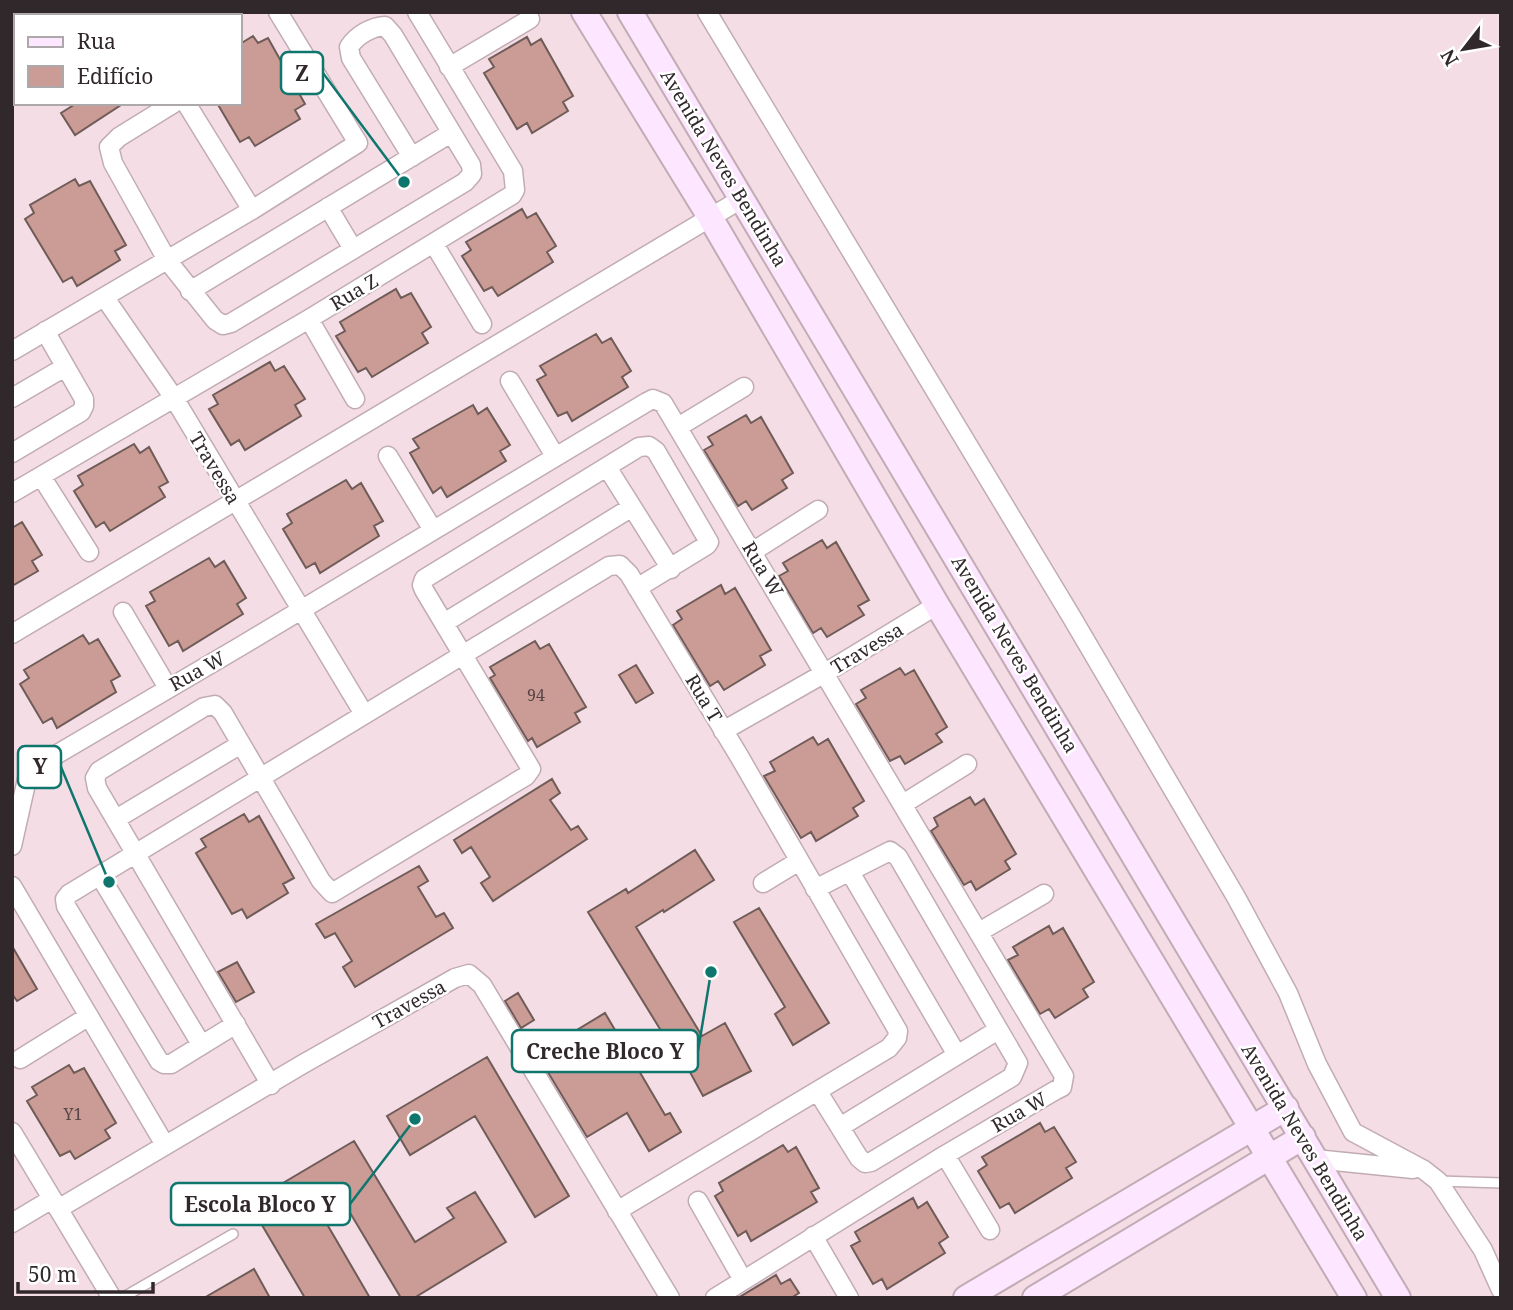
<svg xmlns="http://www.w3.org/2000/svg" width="1513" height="1310" font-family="'Noto Serif',serif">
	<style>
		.building { fill: #ca9c95; stroke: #6f5b58; stroke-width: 2 }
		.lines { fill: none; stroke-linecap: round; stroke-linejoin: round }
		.lane-casing { stroke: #c2acb3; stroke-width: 12 }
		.street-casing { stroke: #c2acb3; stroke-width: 21 }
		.secondary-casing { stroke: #c2acb3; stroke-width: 28 }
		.lane { stroke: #fff; stroke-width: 9 }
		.street { stroke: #fff; stroke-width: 18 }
		.secondary { stroke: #fde6ff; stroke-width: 24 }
		.labels { text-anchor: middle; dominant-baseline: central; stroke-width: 5; stroke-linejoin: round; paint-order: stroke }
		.number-label { font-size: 16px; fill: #574546 }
		.street-label { font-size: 19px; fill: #31282b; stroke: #fff }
		.leader { fill: none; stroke: #0f766e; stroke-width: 2.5 }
		.callout-dot { fill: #0f766e; stroke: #fff; stroke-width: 2.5 }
		.callout { fill: #fff; stroke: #0f766e; stroke-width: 2.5 }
		.callout-label { font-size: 21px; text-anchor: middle; font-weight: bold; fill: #31282b }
	</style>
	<rect width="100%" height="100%" fill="#f4dde4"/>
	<!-- building -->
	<path class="building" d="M 253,36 L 258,43 L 268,38 L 305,104 L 295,110 L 300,119 L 255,146 L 249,137 L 240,142 L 217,103 L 240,103 L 240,44 Z
		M 527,37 L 531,45 L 541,39 L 573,96 L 563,102 L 568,111 L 532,133 L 527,123 L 517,129 L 484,73 L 494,67 L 489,59 Z
		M 77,103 L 124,103 L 75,135 L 61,113 Z
		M 75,179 L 79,186 L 90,181 L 126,245 L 115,251 L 120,260 L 77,286 L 72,277 L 63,282 L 25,219 L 34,213 L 30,205 Z
		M 522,209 L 527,218 L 536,213 L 556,246 L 547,252 L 553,262 L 498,296 L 492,287 L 484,291 L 462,256 L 471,250 L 466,242 Z
		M 396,289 L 401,298 L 411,293 L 431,327 L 422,333 L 428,343 L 372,377 L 366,368 L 358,372 L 336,336 L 345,331 L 340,322 Z
		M 596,334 L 602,343 L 611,338 L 631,371 L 622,377 L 628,387 L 572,421 L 567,412 L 558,416 L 537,380 L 546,375 L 540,366 Z
		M 270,362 L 275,371 L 284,366 L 305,399 L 295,405 L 301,416 L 245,450 L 239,440 L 231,445 L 209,409 L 218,404 L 213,395 Z
		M 473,405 L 478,414 L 487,408 L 510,445 L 500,451 L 506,461 L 447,497 L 441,487 L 433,493 L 410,453 L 419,448 L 413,439 Z
		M 746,415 L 751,423 L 761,417 L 793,473 L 782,480 L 787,488 L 752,510 L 746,501 L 738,506 L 704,450 L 713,445 L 708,437 Z
		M 134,444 L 140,453 L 149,447 L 168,482 L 159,487 L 165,497 L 110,531 L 104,522 L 96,527 L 74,491 L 83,485 L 78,476 Z
		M 346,480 L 352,489 L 361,483 L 383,521 L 374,526 L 379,536 L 320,573 L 315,563 L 306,568 L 283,529 L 292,523 L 287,514 Z
		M 22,522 L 42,555 L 32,561 L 38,571 L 12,586 L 12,528 Z
		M 822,540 L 827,548 L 836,542 L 869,600 L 858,606 L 864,615 L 827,637 L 821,628 L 813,633 L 779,576 L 788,571 L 783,563 Z
		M 209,558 L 215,567 L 224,561 L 246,598 L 237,604 L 243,614 L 183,651 L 178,641 L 169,646 L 146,606 L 155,601 L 150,592 Z
		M 721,585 L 725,594 L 735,588 L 771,650 L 760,656 L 765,665 L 724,690 L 718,681 L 710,686 L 673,625 L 682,619 L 677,611 Z
		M 83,635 L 89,644 L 98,639 L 120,676 L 111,681 L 116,692 L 57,728 L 52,718 L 43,723 L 20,684 L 29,678 L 24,670 Z
		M 535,641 L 540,649 L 549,644 L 586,707 L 575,713 L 580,722 L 537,747 L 532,738 L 528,741 L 490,678 L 495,675 L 490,667 Z
		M 636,665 L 653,693 L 636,703 L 619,675 Z
		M 900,668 L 905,675 L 914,670 L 947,727 L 936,734 L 942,742 L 905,764 L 900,756 L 890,761 L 856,704 L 866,698 L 861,690 Z
		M 813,737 L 818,745 L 828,739 L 864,801 L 853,808 L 858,816 L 816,841 L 811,832 L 801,838 L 764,776 L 775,771 L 770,762 Z
		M 552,779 L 560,793 L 550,800 L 571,830 L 578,826 L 587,839 L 493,901 L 481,883 L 490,877 L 471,847 L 462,853 L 454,840 Z
		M 970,797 L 975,805 L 984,799 L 1016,854 L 1005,861 L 1010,869 L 976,890 L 971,881 L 964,885 L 931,831 L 938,826 L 934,818 Z
		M 244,814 L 249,822 L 259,816 L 294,878 L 283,884 L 288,893 L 247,918 L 242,909 L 232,914 L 196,853 L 206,847 L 201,839 Z
		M 695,850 L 714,880 L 664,912 L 663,910 L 636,927 L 702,1036 L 725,1023 L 751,1071 L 703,1096 L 672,1039 L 668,1042 L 588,912 L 626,889 L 628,893 Z
		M 419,866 L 428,881 L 418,887 L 436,917 L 444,913 L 453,928 L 355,987 L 343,967 L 352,961 L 335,933 L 325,938 L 316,924 Z
		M 759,908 L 829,1023 L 793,1045 L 775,1014 L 785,1007 L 734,922 Z
		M 1049,926 L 1053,934 L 1063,928 L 1094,982 L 1083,989 L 1088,997 L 1055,1018 L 1049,1009 L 1040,1014 L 1008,960 L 1018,955 L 1013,947 Z
		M 12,946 L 37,989 L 17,1001 L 12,994 Z
		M 237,962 L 254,992 L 236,1002 L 218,972 Z
		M 518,993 L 534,1020 L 521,1028 L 505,1001 Z
		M 605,1013 L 665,1115 L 670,1113 L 681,1132 L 649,1151 L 627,1113 L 587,1137 L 537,1054 Z
		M 487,1057 L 569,1196 L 535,1217 L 475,1116 L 410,1155 L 387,1116 Z
		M 69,1065 L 74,1073 L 84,1068 L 116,1123 L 105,1130 L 110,1138 L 75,1159 L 70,1151 L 60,1156 L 27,1101 L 37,1095 L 32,1087 Z
		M 1040,1123 L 1045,1132 L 1054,1127 L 1076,1162 L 1066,1168 L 1072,1178 L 1015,1213 L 1009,1203 L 1000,1208 L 978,1171 L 987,1165 L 982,1157 Z
		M 354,1141 L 415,1242 L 454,1218 L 447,1208 L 475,1192 L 506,1242 L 414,1298 L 401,1298 L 346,1206 L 324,1219 L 370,1298 L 305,1298 L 249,1203 Z
		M 783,1145 L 788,1152 L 796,1147 L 819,1188 L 811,1192 L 817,1202 L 751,1241 L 746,1231 L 738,1236 L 715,1196 L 723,1191 L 719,1183 Z
		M 913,1198 L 918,1208 L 927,1202 L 948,1237 L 939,1243 L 945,1253 L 887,1289 L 882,1279 L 873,1284 L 851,1246 L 860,1241 L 855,1232 Z
		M 254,1269 L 270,1298 L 204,1298 Z
		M 776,1275 L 781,1284 L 790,1279 L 799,1293 L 791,1298 L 738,1298 Z"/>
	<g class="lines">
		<defs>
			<path id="lane" d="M 1440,1181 L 1501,1183
				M 122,1298 L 233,1234"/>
			<path id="street" d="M 707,12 L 1071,616 L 1236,897 L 1288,993 L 1317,1064 L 1353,1132 L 1424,1170 L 1438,1181 L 1483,1250 L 1501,1290
				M 449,67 L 530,19
				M 174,103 L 119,137 L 109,147 L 113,163 L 167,260 L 215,320 L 223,325 L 231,323 L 465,182 L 472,174 L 471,165 L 393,35 L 385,26 C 371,27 357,35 349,47 L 351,58 L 412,157
				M 186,103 L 252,210
				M 328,207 L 353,249
				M 434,244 L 482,324
				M 190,291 L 451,133
				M 105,298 L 174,398 L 364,714
				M 309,319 L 355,399
				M 12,351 L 252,210 L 358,143 L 278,12
				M 510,381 L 555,456
				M 12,398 L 65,367
				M 678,427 L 744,387
				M 12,453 L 81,412 L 84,406 L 84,399 L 45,331
				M 388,456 L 433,530
				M 607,467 L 671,569
				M 41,476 L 89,552
				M 12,493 L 309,319 L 512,195 L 515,190 L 513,171 L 417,12
				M 752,552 L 818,510
				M 123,612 L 168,688
				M 444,623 L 632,507
				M 12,634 L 743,198
				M 723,731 L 825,673 L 937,605
				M 903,804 L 967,764
				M 116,819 L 241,744
				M 12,846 L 27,779 L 37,766 L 241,646 L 647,402 L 653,399 L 663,403 L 1064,1076 L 1062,1087 L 1056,1090 L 945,1155 L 715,1298
				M 850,872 L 957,1055
				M 100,876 L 201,1044
				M 763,883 L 799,861
				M 12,886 L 165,1145
				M 815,889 L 890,851 L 898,857 L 1018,1063 L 1012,1077 L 871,1162 L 865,1163 L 859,1158 L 818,1092
				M 979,932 L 1044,894
				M 236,1024 L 171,1064 L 164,1064 L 159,1061 L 66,906 L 65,899 L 69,894 L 609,566 L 620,565 L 629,574 L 739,756 L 898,1031 L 897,1038 L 889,1048 L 617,1211
				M 20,1059 L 89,1016
				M 271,1085 L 97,788 L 95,778 L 99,771 L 204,707 L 215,705 L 223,713 L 321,881 L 332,893 L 526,776 L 531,769 L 424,590 L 422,585 L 424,579 L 639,447 L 649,446 L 656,451 L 709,542 L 707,545 L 637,588
				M 840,1127 L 998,1030
				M 12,1132 L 112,1298
				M 945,1155 L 990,1230
				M 1315,1159 L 1413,1169
				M 698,1201 L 743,1280
				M 58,1209 L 303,1064 L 455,978 L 469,974 L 482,985 L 670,1298
				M 12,1223 L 52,1199
				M 813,1236 L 849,1298"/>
			<path id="secondary" d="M 584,12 L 710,217 L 937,605 L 1354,1298
				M 630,12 L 1398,1298
				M 966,1298 L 1286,1108
				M 1035,1298 L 1303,1137"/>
		</defs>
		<!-- lane casing -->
		<use href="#lane" class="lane-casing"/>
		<!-- street casing -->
		<use href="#street" class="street-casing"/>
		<!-- secondary casing -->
		<use href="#secondary" class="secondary-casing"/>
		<!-- lane -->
		<use href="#lane" class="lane"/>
		<!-- street -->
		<use href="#street" class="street"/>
		<!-- secondary -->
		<use href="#secondary" class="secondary"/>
	</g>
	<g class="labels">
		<!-- number labels -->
		<g class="number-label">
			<text x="536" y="695">94</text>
			<text x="73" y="1114">Y1</text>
		</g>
		<!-- street labels -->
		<g class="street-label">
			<text transform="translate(724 168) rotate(59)">Avenida Neves Bendinha</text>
			<text transform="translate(354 292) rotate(-31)">Rua Z</text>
			<text transform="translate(215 468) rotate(59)">Travessa</text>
			<text transform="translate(763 569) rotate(59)">Rua W</text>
			<text transform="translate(867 648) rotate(-31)">Travessa</text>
			<text transform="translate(1015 654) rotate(59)">Avenida Neves Bendinha</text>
			<text transform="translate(197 671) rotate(-29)">Rua W</text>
			<text transform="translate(704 698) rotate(59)">Rua T</text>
			<text transform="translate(409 1004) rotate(-29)">Travessa</text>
			<text transform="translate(1019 1112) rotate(-30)">Rua W</text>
			<text transform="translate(1305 1142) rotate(59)">Avenida Neves Bendinha</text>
		</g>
	</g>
	<!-- callouts -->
	<path class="leader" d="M404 182L323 73M109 882L61 767M711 972L698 1051M415 1119L350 1204"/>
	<g class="callout-dot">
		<circle cx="404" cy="182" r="7"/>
		<circle cx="109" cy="882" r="7"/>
		<circle cx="711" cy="972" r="7"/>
		<circle cx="415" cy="1119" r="7"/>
	</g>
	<g class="callout">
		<rect x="281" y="52" width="42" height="42" rx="7"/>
		<rect x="18" y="746" width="43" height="42" rx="7"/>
		<rect x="512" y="1030" width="186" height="42" rx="7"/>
		<rect x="171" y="1183" width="179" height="42" rx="7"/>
	</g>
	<g class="callout-label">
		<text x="302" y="81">Z</text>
		<text x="40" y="774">Y</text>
		<text x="605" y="1059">Creche Bloco Y</text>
		<text x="260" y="1212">Escola Bloco Y</text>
	</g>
	<!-- border -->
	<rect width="1513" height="1310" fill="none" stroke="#31282b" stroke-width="28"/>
	<!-- legend -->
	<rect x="14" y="14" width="228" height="91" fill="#ffffff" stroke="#ada9aa" stroke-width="2"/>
	<rect x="28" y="37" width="35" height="10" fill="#fde6ff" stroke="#ada9aa" stroke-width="2"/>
	<text x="77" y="49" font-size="21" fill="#31282b">Rua</text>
	<rect x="28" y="66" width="35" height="21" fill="#ca9c95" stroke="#ada9aa" stroke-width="2"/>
	<text x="77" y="84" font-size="21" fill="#31282b">Edifício</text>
	<!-- north arrow -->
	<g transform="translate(1464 49) rotate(239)" stroke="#ffffff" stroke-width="5" paint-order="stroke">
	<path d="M0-5L12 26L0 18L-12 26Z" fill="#31282b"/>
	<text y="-10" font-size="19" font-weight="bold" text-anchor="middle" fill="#31282b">N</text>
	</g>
	<!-- scale -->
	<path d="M18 1282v10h135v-10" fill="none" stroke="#31282b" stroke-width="3.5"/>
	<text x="28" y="1282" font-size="21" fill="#31282b" stroke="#ffffff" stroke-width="5" paint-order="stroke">50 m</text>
</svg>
